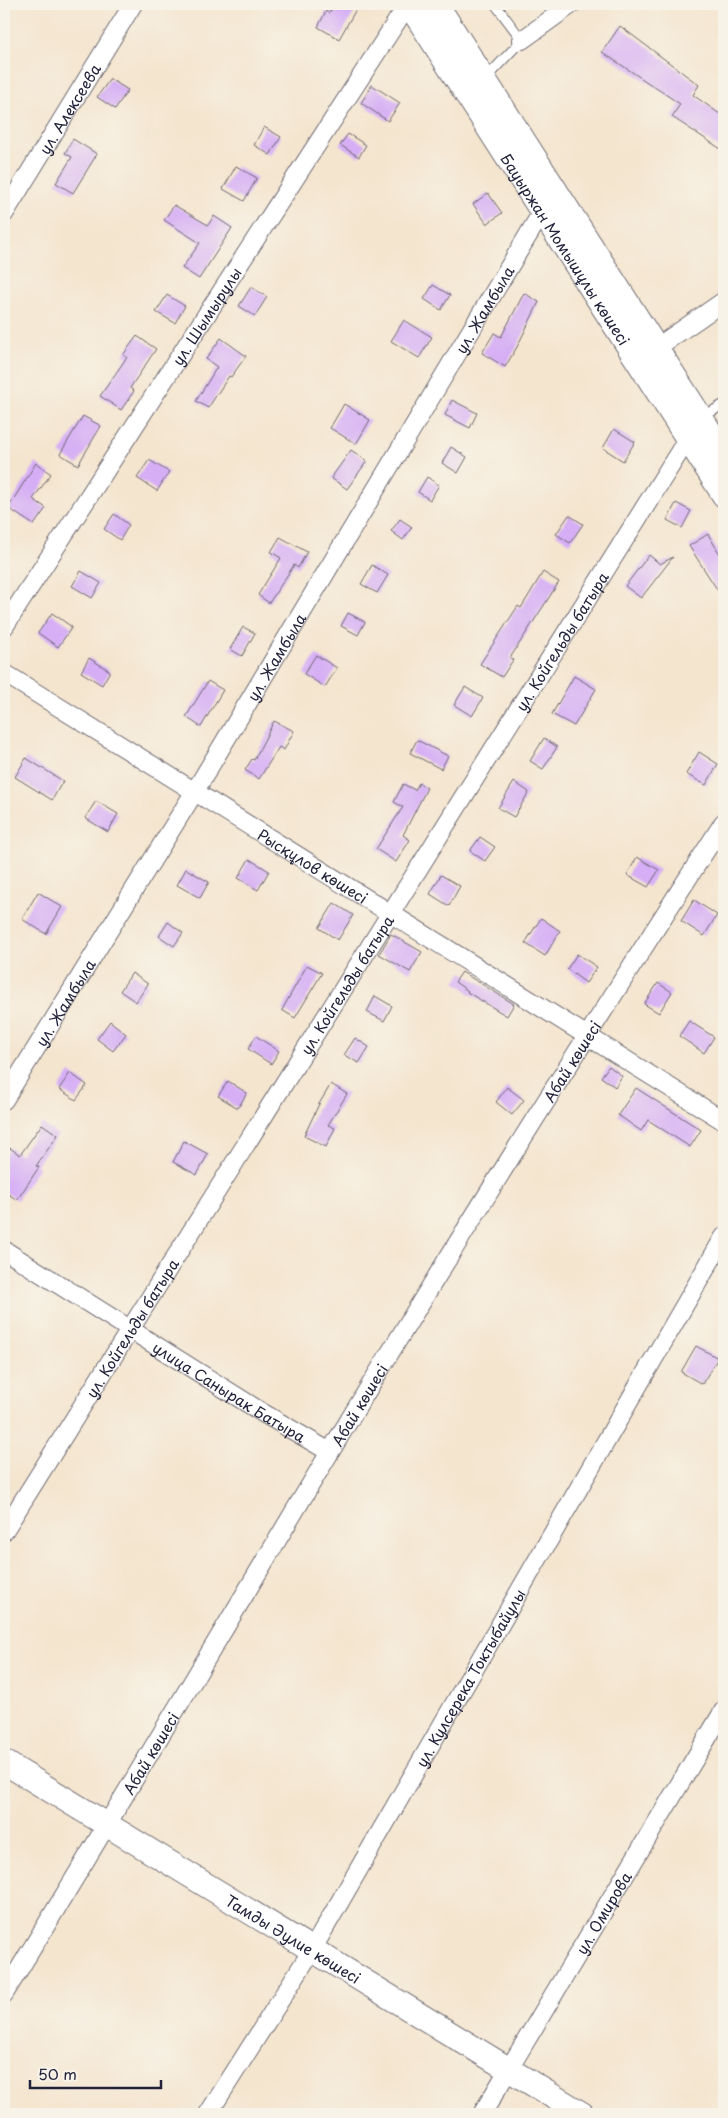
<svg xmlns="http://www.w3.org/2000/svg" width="728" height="2118" font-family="'Playpen Sans',sans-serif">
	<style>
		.building { fill: #d6aef5 }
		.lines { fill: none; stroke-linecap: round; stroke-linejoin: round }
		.lane-casing { stroke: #6c666f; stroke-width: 11 }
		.street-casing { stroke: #6c666f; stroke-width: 20 }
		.secondary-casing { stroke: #6c666f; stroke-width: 26 }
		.lane { stroke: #fff; stroke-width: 9 }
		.street { stroke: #fff; stroke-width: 18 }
		.secondary { stroke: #fff; stroke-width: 24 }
		.labels { text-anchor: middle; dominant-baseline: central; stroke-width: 4.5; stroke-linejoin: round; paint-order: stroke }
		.street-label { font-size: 15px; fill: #22223b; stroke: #f7f3e8 }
	</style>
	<rect width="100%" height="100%" fill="#f7f3e8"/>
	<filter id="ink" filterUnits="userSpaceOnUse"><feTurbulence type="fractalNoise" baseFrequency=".02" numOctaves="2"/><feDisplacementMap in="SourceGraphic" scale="10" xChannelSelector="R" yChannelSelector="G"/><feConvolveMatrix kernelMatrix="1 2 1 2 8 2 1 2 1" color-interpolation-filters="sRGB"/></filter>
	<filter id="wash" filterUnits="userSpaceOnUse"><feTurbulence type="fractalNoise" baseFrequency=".0096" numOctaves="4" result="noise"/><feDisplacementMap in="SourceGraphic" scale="20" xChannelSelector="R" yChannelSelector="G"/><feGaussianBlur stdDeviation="1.12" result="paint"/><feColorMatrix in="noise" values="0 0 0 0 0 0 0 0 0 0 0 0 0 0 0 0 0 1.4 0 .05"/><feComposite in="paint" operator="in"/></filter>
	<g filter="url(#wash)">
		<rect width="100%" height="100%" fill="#f4e5cf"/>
		<g id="blocks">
			<!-- building -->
			<path class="building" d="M 335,4 L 359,4 L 339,39 L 318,27 L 326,11 L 329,13 Z
				M 620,26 L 699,85 L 693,95 L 724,117 L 724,151 L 672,117 L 680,104 L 602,52 Z
				M 110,79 L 128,90 L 115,109 L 97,97 Z
				M 372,85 L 400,103 L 388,121 L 361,103 Z
				M 264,127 L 281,137 L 270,155 L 254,145 Z
				M 348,134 L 366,145 L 359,157 L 340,145 Z
				M 73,139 L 97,154 L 73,193 L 56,183 L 72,157 L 65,153 Z
				M 236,166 L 257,178 L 244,201 L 223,189 Z
				M 488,193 L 502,213 L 487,224 L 473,204 Z
				M 174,205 L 208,225 L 214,216 L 232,228 L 199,279 L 182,268 L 200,243 L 164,220 Z
				M 433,285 L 450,295 L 441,310 L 424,299 Z
				M 251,287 L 267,297 L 255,316 L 239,306 Z
				M 524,293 L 539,302 L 517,347 L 505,367 L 482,353 L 494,333 L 501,337 Z
				M 167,295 L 185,306 L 175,323 L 156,312 Z
				M 404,320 L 432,337 L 419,358 L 391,341 Z
				M 137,336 L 156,349 L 130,388 L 134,391 L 121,410 L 100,396 L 127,357 L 123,355 Z
				M 221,338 L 246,356 L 231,377 L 229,376 L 208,408 L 196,401 L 217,367 L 206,359 Z
				M 452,400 L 477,413 L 470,428 L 445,415 Z
				M 344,404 L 370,420 L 356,444 L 330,428 Z
				M 83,416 L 101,426 L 78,465 L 60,454 Z
				M 614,429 L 635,442 L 623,461 L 603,448 Z
				M 451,447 L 467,457 L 458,473 L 442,463 Z
				M 351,450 L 367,461 L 347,489 L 331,478 Z
				M 149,460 L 169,472 L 157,491 L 137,478 Z
				M 36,463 L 51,474 L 33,499 L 46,508 L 34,525 L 8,508 Z
				M 427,477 L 439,485 L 430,500 L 418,492 Z
				M 676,503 L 691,511 L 682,528 L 667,520 Z
				M 114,514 L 129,525 L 120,540 L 104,529 Z
				M 569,515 L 583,524 L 570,543 L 556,534 Z
				M 400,519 L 412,527 L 403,540 L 391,531 Z
				M 708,534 L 724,561 L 724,600 L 689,546 Z
				M 280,537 L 307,552 L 298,568 L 294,565 L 269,603 L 258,595 L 281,558 L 271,552 Z
				M 649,555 L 660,564 L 673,557 L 641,598 L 625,586 Z
				M 372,565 L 388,575 L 377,593 L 361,584 Z
				M 81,571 L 101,583 L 92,598 L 72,586 Z
				M 543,572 L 559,582 L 510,658 L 513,660 L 502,677 L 480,664 L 518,606 L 521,608 Z
				M 52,613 L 72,627 L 58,647 L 38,633 Z
				M 348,613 L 365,622 L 358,635 L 341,626 Z
				M 243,627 L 255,633 L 242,656 L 230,649 Z
				M 316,655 L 337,668 L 325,687 L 304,674 Z
				M 89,658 L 110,671 L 102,685 L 81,672 Z
				M 574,676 L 596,689 L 574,726 L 552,714 Z
				M 208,681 L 223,690 L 201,727 L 186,717 Z
				M 465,687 L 483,698 L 472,716 L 454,705 Z
				M 274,721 L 294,731 L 284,750 L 279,747 L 259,779 L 245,770 L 252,759 L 254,760 Z
				M 544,738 L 557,747 L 543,769 L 530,761 Z
				M 417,740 L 448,756 L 441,769 L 410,753 Z
				M 699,752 L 718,764 L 706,785 L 686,774 Z
				M 26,758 L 63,781 L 52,800 L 15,777 Z
				M 514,782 L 529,792 L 514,817 L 498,808 Z
				M 419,783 L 427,788 L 403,835 L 410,840 L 396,862 L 376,849 L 403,807 L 394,802 L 403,784 L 415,790 Z
				M 96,801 L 118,814 L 108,832 L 85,818 Z
				M 480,837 L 495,847 L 485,861 L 470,851 Z
				M 637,857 L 659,870 L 648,887 L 627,875 Z
				M 249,859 L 269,871 L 258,890 L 238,878 Z
				M 186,869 L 209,882 L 200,898 L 177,885 Z
				M 441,875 L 460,886 L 449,906 L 430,894 Z
				M 38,892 L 62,907 L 46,934 L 22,919 Z
				M 694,900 L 717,915 L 704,936 L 681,921 Z
				M 334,903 L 353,915 L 338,940 L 319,928 Z
				M 541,918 L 560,931 L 545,956 L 525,943 Z
				M 168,922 L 183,933 L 174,946 L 159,936 Z
				M 391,934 L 422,952 L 410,972 L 379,954 Z
				M 577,954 L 597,967 L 586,983 L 567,969 Z
				M 307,965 L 322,973 L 295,1018 L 282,1010 Z
				M 462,972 L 514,1004 L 507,1016 L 467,992 L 468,991 L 455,982 Z
				M 132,973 L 148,984 L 136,1002 L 120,991 Z
				M 658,983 L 672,992 L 659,1013 L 644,1004 Z
				M 375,996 L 392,1006 L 384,1021 L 367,1012 Z
				M 110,1021 L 126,1034 L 113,1051 L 97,1039 Z
				M 689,1021 L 714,1037 L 704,1053 L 679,1036 Z
				M 256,1036 L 279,1051 L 271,1064 L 248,1049 Z
				M 355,1038 L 369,1047 L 359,1063 L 344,1055 Z
				M 609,1066 L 622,1076 L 615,1087 L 601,1077 Z
				M 70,1073 L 87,1085 L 76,1100 L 59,1089 Z
				M 228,1081 L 247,1093 L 238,1108 L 218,1096 Z
				M 331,1084 L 347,1094 L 328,1125 L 335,1128 L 326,1147 L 304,1136 L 319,1104 Z
				M 507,1087 L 524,1100 L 512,1115 L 496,1102 Z
				M 636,1088 L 701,1130 L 690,1147 L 648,1120 L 641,1131 L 618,1115 Z
				M 42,1124 L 58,1135 L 36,1166 L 39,1167 L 17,1200 L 4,1191 L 4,1157 L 10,1148 L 20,1155 Z
				M 184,1141 L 208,1154 L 197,1175 L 173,1162 Z
				M 696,1346 L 718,1358 L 702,1384 L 681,1372 Z"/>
		</g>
	</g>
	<g filter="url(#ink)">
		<use href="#blocks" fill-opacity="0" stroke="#6c666f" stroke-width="1"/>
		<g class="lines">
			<defs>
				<path id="lane" d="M 485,79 L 522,40 L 495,4
					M 701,418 L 724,404"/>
				<g id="street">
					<path d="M 522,40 L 572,4"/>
					<path id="s1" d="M 4,214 L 133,4"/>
					<path d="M 656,348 L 724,301"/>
					<path id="s2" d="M 4,627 L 408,4"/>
					<path id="s3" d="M 4,673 L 724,1121"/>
					<path id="s4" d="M 4,1100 L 195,791 L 542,212 L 551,205"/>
					<path id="s5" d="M 4,1250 L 263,1413 L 330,1452"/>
					<path id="s6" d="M 4,1531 L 688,438"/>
					<path id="s7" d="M 4,1994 C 132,1786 255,1575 382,1366 C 493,1183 608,1002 724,822"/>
					<path id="s8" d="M 208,2114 L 312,1950 L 724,1237"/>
					<path id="s9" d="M 482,2114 L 724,1710"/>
				</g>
				<g id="secondary">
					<path id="s10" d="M 409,4 L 724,495"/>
					<path d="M 436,4 L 724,454"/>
					<path id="s11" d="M 4,1762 L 582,2114"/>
				</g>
			</defs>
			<!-- lane casing -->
			<use href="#lane" class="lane-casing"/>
			<!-- street casing -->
			<use href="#street" class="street-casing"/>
			<!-- secondary casing -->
			<use href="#secondary" class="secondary-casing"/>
			<!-- lane -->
			<use href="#lane" class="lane"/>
			<!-- street -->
			<use href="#street" class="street"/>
			<!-- secondary -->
			<use href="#secondary" class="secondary"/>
		</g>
	</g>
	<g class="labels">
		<!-- street labels -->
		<g class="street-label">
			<text stroke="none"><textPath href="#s1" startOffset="124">ул. Алексеева</textPath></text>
			<text stroke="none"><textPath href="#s10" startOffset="291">Бауыржан Момышұлы көшесі</textPath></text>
			<text stroke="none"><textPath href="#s4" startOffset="925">ул. Жамбыла</textPath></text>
			<text stroke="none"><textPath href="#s2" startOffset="371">ул. Шымырулы</textPath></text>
			<text stroke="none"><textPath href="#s6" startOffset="1050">ул. Койгельды батыра</textPath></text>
			<text stroke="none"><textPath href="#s4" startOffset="520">ул. Жамбыла</textPath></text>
			<text stroke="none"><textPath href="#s3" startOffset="364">Рысқұлов көшесі</textPath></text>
			<text stroke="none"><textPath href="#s6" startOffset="645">ул. Койгельды батыра</textPath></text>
			<text stroke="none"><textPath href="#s4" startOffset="115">ул. Жамбыла</textPath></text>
			<text stroke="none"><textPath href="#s7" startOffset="1092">Абай көшесі</textPath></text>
			<text stroke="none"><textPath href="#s6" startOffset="240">ул. Койгельды батыра</textPath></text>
			<text stroke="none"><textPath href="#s5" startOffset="266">улица Санырак Батыра</textPath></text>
			<text stroke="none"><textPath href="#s7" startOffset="688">Абай көшесі</textPath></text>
			<text stroke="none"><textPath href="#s8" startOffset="509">ул. Кулсерека Токтыбайулы</textPath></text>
			<text stroke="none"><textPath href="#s7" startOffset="282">Абай көшесі</textPath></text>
			<text stroke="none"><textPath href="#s9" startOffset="235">ул. Омирова</textPath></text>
			<text stroke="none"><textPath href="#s11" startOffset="339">Тамды Әулие көшесі</textPath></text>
		</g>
	</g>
	<!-- margin -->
	<rect width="728" height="2118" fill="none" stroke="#f7f3e8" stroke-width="20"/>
	<!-- scale -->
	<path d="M30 2080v8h131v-8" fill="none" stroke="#22223b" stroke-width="2.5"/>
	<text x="38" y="2080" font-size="15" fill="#22223b" stroke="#f7f3e8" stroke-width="4" paint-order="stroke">50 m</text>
</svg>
